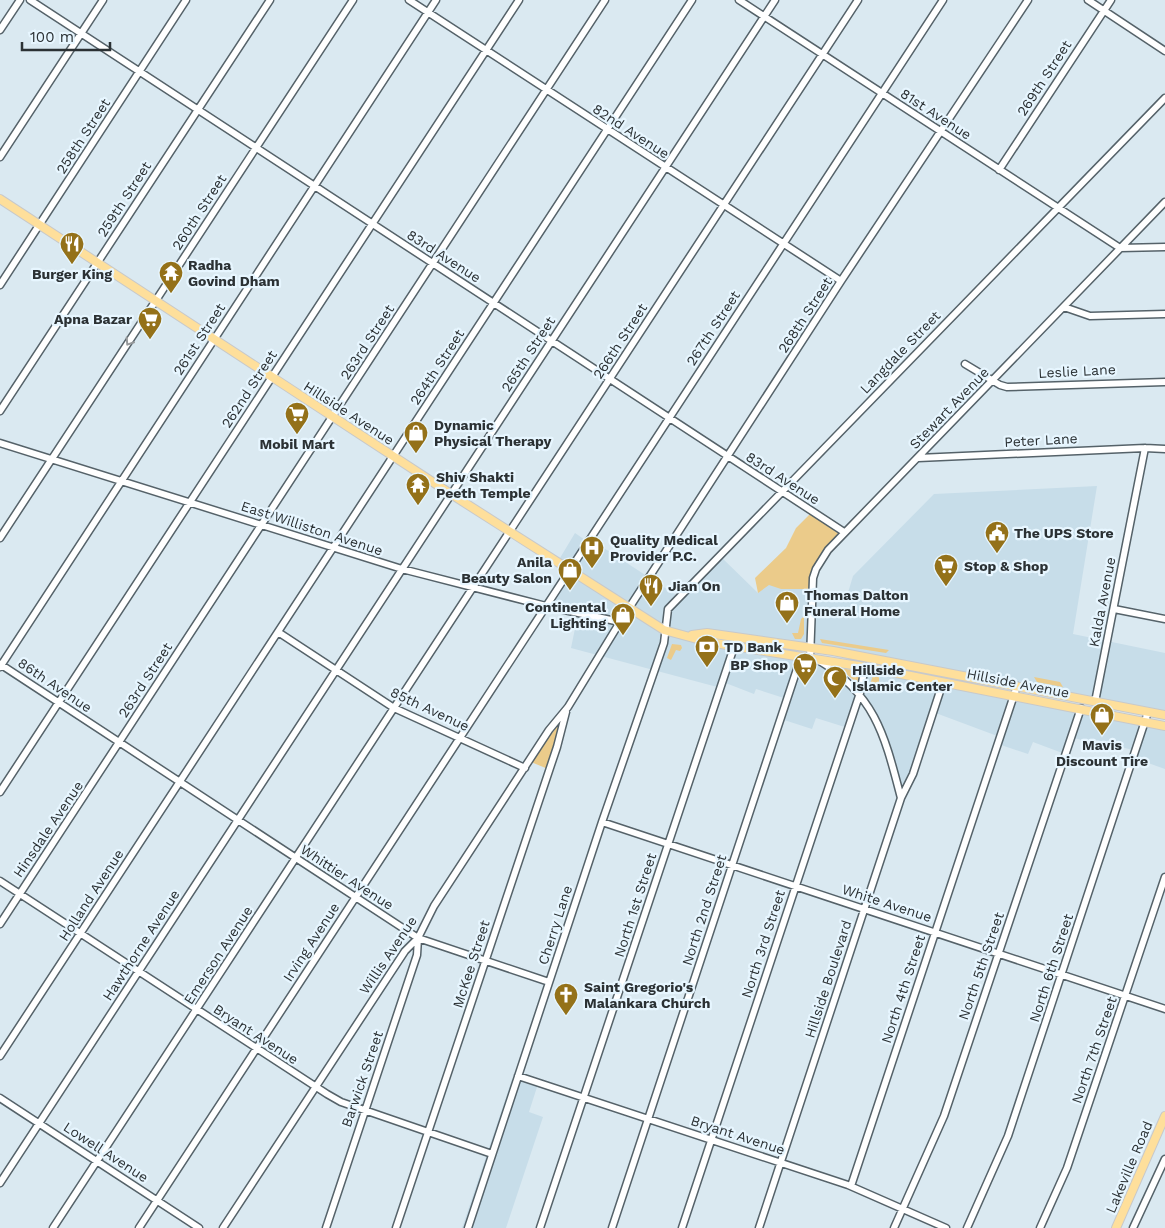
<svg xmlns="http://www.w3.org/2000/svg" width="1165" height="1228" font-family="'Work Sans',sans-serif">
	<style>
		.built { fill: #c7dde9 }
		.green { fill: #ebcb8a }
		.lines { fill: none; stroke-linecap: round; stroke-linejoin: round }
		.minor-casing { stroke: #556269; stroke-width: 9 }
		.major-casing { stroke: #c8c9ca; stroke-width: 10 }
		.minor { stroke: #fff; stroke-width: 6 }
		.major { stroke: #fedf9b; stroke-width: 8 }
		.oneway { stroke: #95989a }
		.labels { text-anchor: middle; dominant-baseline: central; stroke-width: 4.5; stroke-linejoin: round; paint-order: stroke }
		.street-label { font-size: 14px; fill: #2b3134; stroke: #e7f6ff }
		.poi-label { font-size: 14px; font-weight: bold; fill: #2b3134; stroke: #e7f6ff; text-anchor: start }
	</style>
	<rect width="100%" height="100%" fill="#dae9f1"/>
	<!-- built -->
	<path class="built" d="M 1097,486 L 1073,634 L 1165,653 L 1165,715 L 952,674 L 707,633 L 691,635 L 817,660 L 860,692 L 865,667 L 1165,726 L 1165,769 L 1134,758 L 1136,751 L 1096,740 L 1095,744 L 1071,737 L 1065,754 L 1033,742 L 1028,754 L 998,744 L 1000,737 L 933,712 L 901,798 L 886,741 L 860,693 L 848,728 L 816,718 L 812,729 L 781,719 L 787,699 L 756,689 L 754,694 L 723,682 L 721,688 L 571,648 L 578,614 L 546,606 L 569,571 L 557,563 L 575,533 L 588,542 L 590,539 L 679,597 L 720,556 L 758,593 L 761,581 L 847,596 L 853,576 L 934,494 Z
		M 512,1079 L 537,1087 L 529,1112 L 543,1117 L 506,1228 L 462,1228 Z"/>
	<!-- green -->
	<path class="green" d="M 810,514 L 839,534 L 818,559 L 809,589 L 781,589 L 769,585 L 758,593 L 755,578 L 786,548 L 796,528 Z
		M 804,616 L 804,634 L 801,639 L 795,639 L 792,633 L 798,633 L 801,619 Z
		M 820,639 L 889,650 L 886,653 L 822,643 Z
		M 672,644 L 681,645 L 682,648 L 680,651 L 676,650 L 671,660 L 667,658 Z
		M 839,668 L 861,671 L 859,683 L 857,683 Z
		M 873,675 L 879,677 L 879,690 L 869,688 Z
		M 1034,677 L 1060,682 L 1063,687 L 1037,682 Z
		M 561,721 L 548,769 L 531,762 Z"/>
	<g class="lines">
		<defs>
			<path id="minor" d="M 30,0 L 844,532
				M 409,0 L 841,281
				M 739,0 L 1120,248 L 1165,247
				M 1088,0 L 1165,51
				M 0,30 L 20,0
				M 0,157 L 103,0
				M 999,170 L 1111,0
				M 0,285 L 186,0
				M 1064,307 L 1090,316 L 1165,314
				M 965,364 L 1000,385 L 1007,387 L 1165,382
				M 0,411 L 270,0
				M 0,443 L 402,569 L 546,606 L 620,622
				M 918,458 L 1145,448 L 1165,449
				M 0,538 L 353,0
				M 1114,609 L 1165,619
				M 278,632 L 394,708 L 525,768
				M 810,659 L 813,578 L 816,569 L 828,550 L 1165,202
				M 818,660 C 876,695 885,737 901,798
				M 0,664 L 418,938 L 549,982
				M 0,667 L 436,0
				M 1095,702 L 1145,448
				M 0,792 L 519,0
				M 602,822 L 1165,1009
				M 0,881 L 327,1094 L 341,1102 L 492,1154
				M 0,924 L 605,0
				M 0,1056 L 692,0
				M 518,1076 L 848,1185 L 946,1228
				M 0,1098 L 199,1228
				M 0,1183 L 775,0
				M 851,1186 L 1017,686
				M 53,1228 L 858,0
				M 139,1228 L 943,0
				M 223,1228 L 405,951 L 418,938 L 434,906 L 549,730 L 568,707 L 620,622 L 841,281 L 1028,0
				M 326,1228 L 417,955 L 418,938
				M 396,1228 L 557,747 L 566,712
				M 468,1228 L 602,822 L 664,643 L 668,609 L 1165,98
				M 540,1228 L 734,647
				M 612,1228 L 801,657
				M 682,1228 L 860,693 L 865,667
				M 759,1228 L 901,798 L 913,774 L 943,682
				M 894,1228 L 944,1116 L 1081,708
				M 967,1228 L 1008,1136 L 1148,712
				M 1040,1228 L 1067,1168 L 1165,877
				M 1133,1228 L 1165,1159"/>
			<path id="major" d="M 0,199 L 451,494 L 664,630 L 708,642 L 865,667 L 1165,726
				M 692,635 L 707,633 L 833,651 L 1165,715
				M 1116,1228 L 1165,1116"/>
		</defs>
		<!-- minor casing -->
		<use href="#minor" class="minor-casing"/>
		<!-- major casing -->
		<use href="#major" class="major-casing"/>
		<!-- minor -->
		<use href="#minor" class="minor"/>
		<!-- major -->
		<use href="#major" class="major"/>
	</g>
	<!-- one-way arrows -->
	<defs><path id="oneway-chevron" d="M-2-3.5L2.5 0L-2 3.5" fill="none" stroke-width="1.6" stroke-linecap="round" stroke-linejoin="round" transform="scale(1.25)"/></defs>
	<use class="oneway" href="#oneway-chevron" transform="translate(129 342) rotate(123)"/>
	<!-- icons -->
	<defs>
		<symbol id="restaurant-pin" viewBox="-11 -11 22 30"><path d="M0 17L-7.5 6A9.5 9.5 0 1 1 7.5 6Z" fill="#947119" stroke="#e7f6ff"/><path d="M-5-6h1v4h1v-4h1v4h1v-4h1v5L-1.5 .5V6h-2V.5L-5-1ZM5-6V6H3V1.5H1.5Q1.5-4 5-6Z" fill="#fff"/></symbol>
		<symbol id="temple-pin" viewBox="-11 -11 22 30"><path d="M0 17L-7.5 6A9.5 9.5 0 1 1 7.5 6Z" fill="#947119" stroke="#e7f6ff"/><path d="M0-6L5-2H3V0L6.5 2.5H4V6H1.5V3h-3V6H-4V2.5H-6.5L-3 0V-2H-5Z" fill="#fff"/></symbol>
		<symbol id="supermarket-pin" viewBox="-11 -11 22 30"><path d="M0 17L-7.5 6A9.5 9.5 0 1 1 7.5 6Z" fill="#947119" stroke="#e7f6ff"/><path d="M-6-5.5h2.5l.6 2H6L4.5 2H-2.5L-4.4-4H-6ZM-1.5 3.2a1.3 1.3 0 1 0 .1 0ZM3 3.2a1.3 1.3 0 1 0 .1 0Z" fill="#fff"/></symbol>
		<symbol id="shop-pin" viewBox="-11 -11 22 30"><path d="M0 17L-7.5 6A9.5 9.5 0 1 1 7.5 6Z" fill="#947119" stroke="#e7f6ff"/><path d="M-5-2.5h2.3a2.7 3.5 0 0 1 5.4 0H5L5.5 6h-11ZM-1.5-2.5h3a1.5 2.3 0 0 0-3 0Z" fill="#fff"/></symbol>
		<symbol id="civic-pin" viewBox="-11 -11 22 30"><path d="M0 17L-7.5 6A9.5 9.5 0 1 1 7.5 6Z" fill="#947119" stroke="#e7f6ff"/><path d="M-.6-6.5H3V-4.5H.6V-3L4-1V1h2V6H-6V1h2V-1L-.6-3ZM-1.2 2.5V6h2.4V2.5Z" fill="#fff"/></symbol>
		<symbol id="hospital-pin" viewBox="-11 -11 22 30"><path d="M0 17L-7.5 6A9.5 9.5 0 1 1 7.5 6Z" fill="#947119" stroke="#e7f6ff"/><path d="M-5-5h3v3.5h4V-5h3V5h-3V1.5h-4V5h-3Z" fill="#fff"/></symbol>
		<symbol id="bank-pin" viewBox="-11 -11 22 30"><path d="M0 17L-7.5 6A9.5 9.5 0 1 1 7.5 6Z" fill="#947119" stroke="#e7f6ff"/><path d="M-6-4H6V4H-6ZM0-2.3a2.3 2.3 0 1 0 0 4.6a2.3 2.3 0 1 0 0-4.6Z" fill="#fff"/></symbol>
		<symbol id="mosque-pin" viewBox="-11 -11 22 30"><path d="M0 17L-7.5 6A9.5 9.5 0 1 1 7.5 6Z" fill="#947119" stroke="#e7f6ff"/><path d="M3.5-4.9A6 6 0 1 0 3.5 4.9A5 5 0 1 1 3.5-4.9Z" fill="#fff"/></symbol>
		<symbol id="church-pin" viewBox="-11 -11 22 30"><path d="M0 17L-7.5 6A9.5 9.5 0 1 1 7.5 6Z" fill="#947119" stroke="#e7f6ff"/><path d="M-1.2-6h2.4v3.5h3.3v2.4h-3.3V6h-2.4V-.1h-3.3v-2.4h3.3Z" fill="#fff"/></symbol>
	</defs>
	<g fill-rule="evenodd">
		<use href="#restaurant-pin" x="58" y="230" width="28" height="38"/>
		<use href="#temple-pin" x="157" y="259" width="28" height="38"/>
		<use href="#supermarket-pin" x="136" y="305" width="28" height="38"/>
		<use href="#supermarket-pin" x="283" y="400" width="28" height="38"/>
		<use href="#shop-pin" x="402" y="419" width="28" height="38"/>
		<use href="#temple-pin" x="404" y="471" width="28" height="38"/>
		<use href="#civic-pin" x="983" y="519" width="28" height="38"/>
		<use href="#hospital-pin" x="578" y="534" width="28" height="38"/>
		<use href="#supermarket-pin" x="932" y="552" width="28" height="38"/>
		<use href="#shop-pin" x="556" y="556" width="28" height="38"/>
		<use href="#restaurant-pin" x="637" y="572" width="28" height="38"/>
		<use href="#shop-pin" x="773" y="589" width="28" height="38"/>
		<use href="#shop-pin" x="609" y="601" width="28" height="38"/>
		<use href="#bank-pin" x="693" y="633" width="28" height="38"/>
		<use href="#supermarket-pin" x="791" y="651" width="28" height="38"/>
		<use href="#mosque-pin" x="821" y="664" width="28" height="38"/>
		<use href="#shop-pin" x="1088" y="701" width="28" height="38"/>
		<use href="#church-pin" x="552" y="981" width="28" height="38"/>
	</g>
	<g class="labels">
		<!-- street labels -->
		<g class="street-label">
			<text transform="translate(1044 78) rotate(-57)">269th Street</text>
			<text transform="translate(936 114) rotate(33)">81st Avenue</text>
			<text transform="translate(631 131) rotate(33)">82nd Avenue</text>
			<text transform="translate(83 136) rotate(-57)">258th Street</text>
			<text transform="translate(124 199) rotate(-57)">259th Street</text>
			<text transform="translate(199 212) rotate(-57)">260th Street</text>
			<text transform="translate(444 256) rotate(33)">83rd Avenue</text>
			<text transform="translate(805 315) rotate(-57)">268th Street</text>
			<text transform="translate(713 328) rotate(-57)">267th Street</text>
			<text transform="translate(199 339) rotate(-57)">261st Street</text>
			<text transform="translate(620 341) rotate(-57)">266th Street</text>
			<text transform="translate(367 342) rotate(-57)">263rd Street</text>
			<text transform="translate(900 352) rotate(-46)">Langdale Street</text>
			<text transform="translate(528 354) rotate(-57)">265th Street</text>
			<text transform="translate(437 367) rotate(-57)">264th Street</text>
			<text transform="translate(1077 371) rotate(-3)">Leslie Lane</text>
			<text transform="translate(249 389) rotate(-57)">262nd Street</text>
			<text transform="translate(949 408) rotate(-46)">Stewart Avenue</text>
			<text transform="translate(349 413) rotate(33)">Hillside Avenue</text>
			<text transform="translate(1041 440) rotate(-3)">Peter Lane</text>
			<text transform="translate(783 478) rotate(33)">83rd Avenue</text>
			<text transform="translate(312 528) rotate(18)">East Williston Avenue</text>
			<text transform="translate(1102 602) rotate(-79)">Kalda Avenue</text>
			<text transform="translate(145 680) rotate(-57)">263rd Street</text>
			<text transform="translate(1018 683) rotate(11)">Hillside Avenue</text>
			<text transform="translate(55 685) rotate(34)">86th Avenue</text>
			<text transform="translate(430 709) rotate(25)">85th Avenue</text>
			<text transform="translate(48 829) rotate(-56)">Hinsdale Avenue</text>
			<text transform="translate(347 877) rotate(33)">Whittier Avenue</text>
			<text transform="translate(91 895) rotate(-57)">Holland Avenue</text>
			<text transform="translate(887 903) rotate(18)">White Avenue</text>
			<text transform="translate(635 905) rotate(-72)">North 1st Street</text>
			<text transform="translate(704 910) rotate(-72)">North 2nd Street</text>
			<text transform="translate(555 925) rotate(-72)">Cherry Lane</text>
			<text transform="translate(311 942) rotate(-57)">Irving Avenue</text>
			<text transform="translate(763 944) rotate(-72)">North 3rd Street</text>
			<text transform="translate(141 945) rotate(-57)">Hawthorne Avenue</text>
			<text transform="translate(218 955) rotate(-57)">Emerson Avenue</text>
			<text transform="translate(388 955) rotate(-56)">Willis Avenue</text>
			<text transform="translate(471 964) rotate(-72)">McKee Street</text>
			<text transform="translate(981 966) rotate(-71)">North 5th Street</text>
			<text transform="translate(1051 968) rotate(-72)">North 6th Street</text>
			<text transform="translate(828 979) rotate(-72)">Hillside Boulevard</text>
			<text transform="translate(903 989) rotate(-72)">North 4th Street</text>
			<text transform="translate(256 1034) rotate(33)">Bryant Avenue</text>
			<text transform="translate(1094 1050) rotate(-71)">North 7th Street</text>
			<text transform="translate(362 1079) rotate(-71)">Barwick Street</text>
			<text transform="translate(738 1135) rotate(18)">Bryant Avenue</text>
			<text transform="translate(106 1152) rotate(33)">Lowell Avenue</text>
			<text transform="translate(1129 1167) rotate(-67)">Lakeville Road</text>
		</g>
		<!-- poi labels -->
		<g class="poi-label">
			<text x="188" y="265">Radha<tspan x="188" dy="16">Govind Dham</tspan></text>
			<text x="72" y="274" text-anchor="middle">Burger King</text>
			<text x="132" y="319" text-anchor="end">Apna Bazar</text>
			<text x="434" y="425">Dynamic<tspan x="434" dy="16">Physical Therapy</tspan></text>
			<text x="297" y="444" text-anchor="middle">Mobil Mart</text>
			<text x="436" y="477">Shiv Shakti<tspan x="436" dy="16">Peeth Temple</tspan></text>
			<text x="1014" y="533">The UPS Store</text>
			<text x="610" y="540">Quality Medical<tspan x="610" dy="16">Provider P.C.</tspan></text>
			<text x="552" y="562" text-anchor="end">Anila<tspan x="552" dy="16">Beauty Salon</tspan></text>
			<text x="964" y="566">Stop &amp; Shop</text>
			<text x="668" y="586">Jian On</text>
			<text x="804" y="595">Thomas Dalton<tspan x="804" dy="16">Funeral Home</tspan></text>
			<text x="606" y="607" text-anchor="end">Continental<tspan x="606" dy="16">Lighting</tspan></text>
			<text x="724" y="647">TD Bank</text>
			<text x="788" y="665" text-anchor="end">BP Shop</text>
			<text x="852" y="670">Hillside<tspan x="852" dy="16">Islamic Center</tspan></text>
			<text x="1102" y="745" text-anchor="middle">Mavis<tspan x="1102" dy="16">Discount Tire</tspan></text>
			<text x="584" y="987">Saint Gregorio's<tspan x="584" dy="16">Malankara Church</tspan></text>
		</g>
	</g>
	<!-- scale -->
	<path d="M22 42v8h88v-8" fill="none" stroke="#2b3134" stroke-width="2.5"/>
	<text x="30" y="42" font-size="15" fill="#2b3134" stroke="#e7f6ff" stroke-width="4" paint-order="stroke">100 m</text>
</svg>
